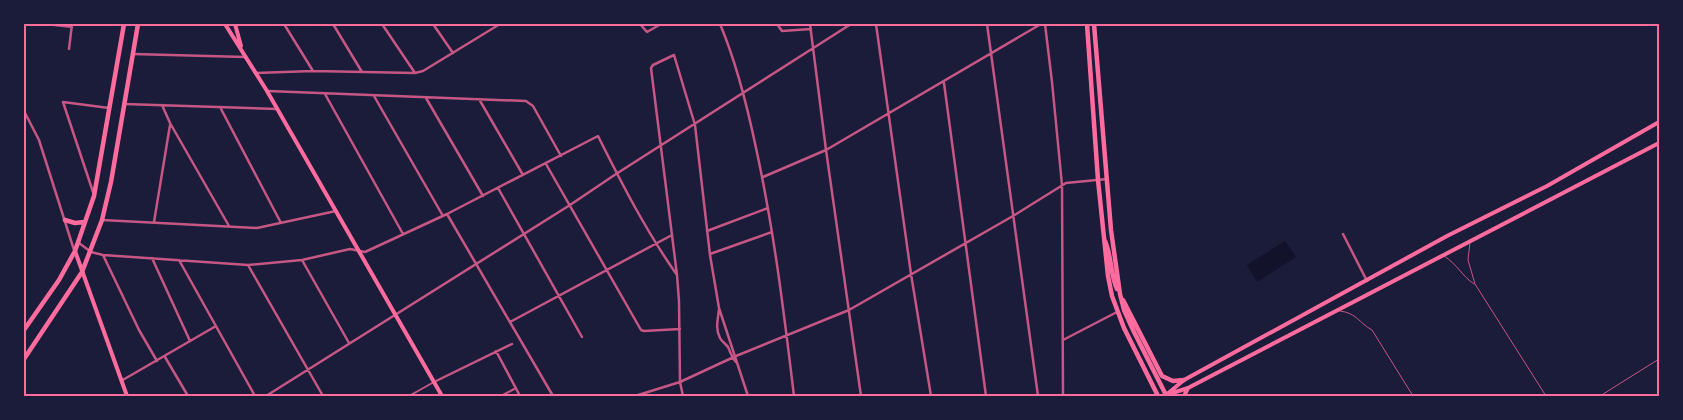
<svg xmlns="http://www.w3.org/2000/svg" width="1683" height="420" font-family="Signika,sans-serif">
	<style>
		.water { fill: #12122b }
		.lines { fill: none; stroke-linecap: round; stroke-linejoin: round }
		.service { stroke: #c65784; stroke-width: 1 }
		.pedestrian { stroke: #c65784; stroke-width: 2 }
		.minor { stroke: #c65784; stroke-width: 2.5 }
		.secondary { stroke: #ff6b9d; stroke-width: 4 }
		.primary { stroke: #ff6b9d; stroke-width: 4.5 }
		.neatline { fill: none; stroke: #ff6b9d; stroke-width: 2 }
	</style>
	<rect width="100%" height="100%" fill="#1b1b3a"/>
	<!-- water -->
	<path class="water" d="M 1285,241 L 1296,257 L 1257,282 L 1247,265 Z"/>
	<g class="lines">
		<!-- service -->
		<path class="service" d="M 1470,242 L 1468,260 L 1475,284 L 1546,396
			M 1444,256 C 1457,264 1462,276 1474,284
			M 1340,311 C 1357,313 1359,323 1372,330 L 1413,396
			M 1600,396 L 1659,359"/>
		<!-- pedestrian -->
		<path class="pedestrian" d="M 409,396 L 434,382
			M 501,396 L 516,388"/>
		<!-- minor -->
		<path class="minor" d="M 46,24 L 72,27
			M 284,24 L 313,71
			M 333,24 L 362,72
			M 382,24 L 415,73
			M 433,24 L 453,53
			M 640,24 L 647,32 L 661,24
			M 720,24 C 737,64 747,105 756,148 C 774,230 784,313 794,396
			M 777,24 L 782,31 L 811,29
			M 810,24 L 826,150 L 861,396
			M 876,24 L 911,274 L 931,396
			M 987,24 L 1038,396
			M 1045,24 L 1052,82 L 1062,185 L 1063,396
			M 69,49 L 72,24
			M 133,54 L 245,57
			M 256,73 L 313,71 L 415,73 L 423,71 L 500,24
			M 944,83 L 986,396
			M 268,91 L 526,101 L 533,106 L 561,156
			M 325,94 L 403,234
			M 374,96 L 443,216
			M 426,98 L 483,196
			M 479,99 L 523,175
			M 124,104 L 277,109
			M 162,105 L 170,123 L 229,226
			M 220,107 L 281,223
			M 24,111 L 39,140 L 74,250
			M 546,164 L 641,330 L 644,331 L 680,329
			M 763,177 L 826,150 L 1041,24
			M 498,188 L 582,337
			M 93,192 L 63,102 L 109,108
			M 447,214 L 553,396
			M 102,220 L 257,228 L 336,211
			M 154,222 L 170,125
			M 707,231 L 768,208
			M 1343,234 L 1367,281
			M 79,243 L 91,252 L 103,255 L 248,265 L 302,260 L 350,249 L 365,252 L 447,214 L 598,136 C 622,184 646,231 677,275
			M 710,254 L 772,232
			M 103,255 L 139,330 L 157,361
			M 152,258 L 190,341
			M 179,260 L 255,396
			M 302,260 L 349,343
			M 248,265 L 323,396
			M 719,309 C 718,319 715,329 720,338 C 722,342 726,344 728,347 C 731,353 731,357 736,362
			M 510,322 L 672,235
			M 1063,340 L 1117,312
			M 496,351 L 520,396
			M 165,357 L 188,396
			M 121,381 L 216,326
			M 434,382 L 512,344
			M 266,396 L 570,205 L 616,174 L 851,24
			M 635,396 L 680,382 L 736,356 L 849,310 L 1013,216 L 1066,183 L 1107,179
			M 683,396 L 680,382 L 679,301 L 677,275 L 651,68 L 653,65 L 674,55 L 695,125 L 710,255 L 719,308 L 748,396"/>
		<!-- secondary -->
		<path class="secondary" d="M 225,24 L 267,91 L 442,396
			M 235,24 L 241,46
			M 75,251 L 127,396
			M 1166,395 L 1184,380 L 1447,236 L 1547,186 L 1659,122
			M 1163,396 L 1188,388 L 1659,143
			M 1184,396 L 1188,388"/>
		<!-- primary -->
		<path class="primary" d="M 1087,24 L 1098,180 L 1108,276 L 1112,296 L 1124,328 L 1158,396
			M 1094,24 L 1111,230 L 1120,294 L 1124,310 L 1134,332 L 1166,395
			M 65,220 L 75,223 L 84,222
			M 1105,241 C 1112,257 1110,274 1117,289
			M 1123,300 L 1162,376 L 1173,381 L 1184,380
			M 24,330 L 59,280 L 75,251 L 94,196 L 124,24
			M 24,359 L 82,272 L 102,220 L 111,182 L 138,24"/>
	</g>
	<!-- border -->
	<rect width="1683" height="420" fill="none" stroke="#1b1b3a" stroke-width="50"/>
	<rect x="25" y="25" width="1633" height="370" class="neatline"/>
</svg>
